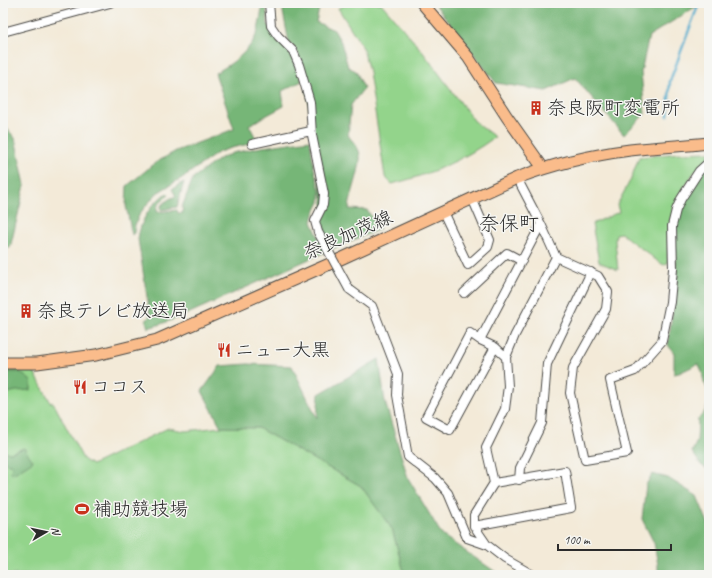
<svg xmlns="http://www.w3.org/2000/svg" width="712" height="578" font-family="Caveat,'Klee One',sans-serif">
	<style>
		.green { fill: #93d48b; stroke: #5f805b }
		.forest { fill: #76b677; stroke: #507051 }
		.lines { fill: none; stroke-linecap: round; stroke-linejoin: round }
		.stream { stroke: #50acce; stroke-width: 2.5 }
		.minor-casing { stroke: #494845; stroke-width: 10 }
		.major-casing { stroke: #494845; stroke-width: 13 }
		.minor { stroke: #fff; stroke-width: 8 }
		.major { stroke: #fabc8b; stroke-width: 11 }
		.minor-bridge-casing { stroke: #494845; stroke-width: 10; stroke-linecap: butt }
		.minor-bridge { stroke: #fff; stroke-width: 8 }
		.labels { text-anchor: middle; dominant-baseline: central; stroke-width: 3; stroke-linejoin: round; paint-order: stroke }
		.poi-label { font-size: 19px; fill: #2b2b2b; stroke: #f6f6f2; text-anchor: start }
		.street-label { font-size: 19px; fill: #2b2b2b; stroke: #f6f6f2 }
		.neighbourhood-label { font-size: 20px; fill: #2b2b2b; stroke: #f6f6f2 }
	</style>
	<rect width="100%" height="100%" fill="#f6f6f2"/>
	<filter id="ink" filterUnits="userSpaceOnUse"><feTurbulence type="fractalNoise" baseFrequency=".025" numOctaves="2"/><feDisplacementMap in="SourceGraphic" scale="8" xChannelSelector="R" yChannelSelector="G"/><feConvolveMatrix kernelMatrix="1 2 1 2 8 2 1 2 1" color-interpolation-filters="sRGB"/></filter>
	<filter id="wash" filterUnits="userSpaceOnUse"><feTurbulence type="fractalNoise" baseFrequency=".012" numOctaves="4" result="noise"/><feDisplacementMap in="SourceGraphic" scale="16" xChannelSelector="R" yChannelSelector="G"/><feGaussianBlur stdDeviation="0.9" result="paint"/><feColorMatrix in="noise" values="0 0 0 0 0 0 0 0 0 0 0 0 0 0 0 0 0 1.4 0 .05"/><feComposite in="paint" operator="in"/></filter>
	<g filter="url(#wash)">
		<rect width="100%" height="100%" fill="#f3ead8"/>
		<!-- green -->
		<path class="green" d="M 350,3 L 381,3 L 422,51 L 476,123 L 495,137 C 464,160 429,175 392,184 L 385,177 L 369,72 L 363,48 L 338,8 Z
			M 709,152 L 709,158 L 693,174 L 683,189 L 674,206 L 668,235 L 668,263 L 664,265 C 657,262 653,257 646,252 C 638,246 629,240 621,233 L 616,234 L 615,240 L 618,270 L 599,262 L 592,224 L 619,212 L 617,205 L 631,179 L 639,157 L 680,153 Z
			M 3,370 L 33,370 L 51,403 L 53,402 L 83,459 L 92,465 L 168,428 L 185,431 L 221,427 L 258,428 L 361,486 L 392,529 L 405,575 L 3,575 Z"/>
		<!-- forest -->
		<path class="forest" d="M 263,3 L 266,3 L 268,25 L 293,55 L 302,81 L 282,91 L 284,106 L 249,125 L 258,142 L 231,148 L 219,152 L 182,178 L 157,193 L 140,213 L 135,225 L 134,233 L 132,235 L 126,206 L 127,186 L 155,163 L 176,151 L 234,129 L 215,73 C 232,64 252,50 258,30 C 260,22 261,12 263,3 Z
			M 284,3 L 329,3 L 319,9 L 316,22 L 334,30 L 341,42 L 348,67 L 356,71 L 364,88 L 351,105 L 348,135 C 351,140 357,145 359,151 C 364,163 350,194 349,209 L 367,210 L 380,229 L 332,249 L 319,226 L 318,222 L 324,210 L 305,77 L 298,53 L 289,43 L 283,12 Z
			M 434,3 L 697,3 L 697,6 L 649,36 L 641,72 L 645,114 L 624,135 L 575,78 L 546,91 L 496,83 Z
			M 3,124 L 15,138 L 25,185 L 10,248 L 3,245 Z
			M 310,140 L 314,168 L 320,191 L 320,202 L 314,214 L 312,222 L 325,252 L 185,315 L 161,324 L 148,328 L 146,321 L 150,316 L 138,239 C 140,221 151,203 167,193 L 169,195 C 162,200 156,203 157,212 L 177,210 L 178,213 L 183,213 L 182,207 L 193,178 L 219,159 L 233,153 L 256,148 Z
			M 709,167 L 709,470 L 701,465 L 692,452 L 697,441 L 698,419 C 706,412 711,402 708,391 C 707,388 705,385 704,382 C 702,375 703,370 698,364 L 679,373 L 674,374 L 674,353 L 668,345 L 677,279 L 674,236 L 679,208 L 701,173 Z
			M 184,182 L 177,207 L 161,210 L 161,206 L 169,199 L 176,196 L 172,189 Z
			M 379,359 L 385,402 L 408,478 L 442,535 L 500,575 L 405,575 L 392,529 L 361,486 L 258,428 L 221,427 L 202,391 L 220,366 L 248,364 L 292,366 L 317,418 L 319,394 Z
			M 3,372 L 20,372 L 31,381 L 31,390 L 16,391 L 3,394 Z
			M 24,448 L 33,461 L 13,474 L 11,473 L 12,465 L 3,462 L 3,451 L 10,453 Z
			M 652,474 L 668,478 L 697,496 L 709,525 L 709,575 L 658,575 L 658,565 L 654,543 L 642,519 L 646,485 Z"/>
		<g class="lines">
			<!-- stream -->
			<path class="stream" d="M 668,116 L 670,81 L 699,3"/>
		</g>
	</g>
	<g filter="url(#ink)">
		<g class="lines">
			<defs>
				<path id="minor" d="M 269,3 L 271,26 L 278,36 L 293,51 L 299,65 L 310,102 L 312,135 L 324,194 L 323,205 L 315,221 L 318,232
					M 3,32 L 110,3
					M 252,144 L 311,131
					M 517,178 L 541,224 L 556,257 L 515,335 L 506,357 L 508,386 L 505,409 L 486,448 L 494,483 L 474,515 L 474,526 L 487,545 L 505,559 L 533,575
					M 443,212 L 468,265 L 488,247 L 490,240 L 472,198
					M 556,257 L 598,276 L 608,292 L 606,309 L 573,368 L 570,393 L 585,460 L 627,453 L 610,380 L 635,371 L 662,341 L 670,302 L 673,269 L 672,226 L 676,210 L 681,199 L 699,171 L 709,162
					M 349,289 L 372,306 L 398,374 L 397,395 L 408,457 L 435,478 L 448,493 L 467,538 L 487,545
					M 464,293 L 507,253 L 522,261
					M 480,340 L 470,333 L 426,417 L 450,430 L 495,347
					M 506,357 L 495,347 L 480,340 L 541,224
					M 519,480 L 520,468 L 542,423 L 547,364 L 591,272
					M 474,526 L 571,508 L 565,471 L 494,483"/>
				<path id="major" d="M 422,3 L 468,57 L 507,117 L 543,168
					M 3,363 L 37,363 L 96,355 L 157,340 L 334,262 L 517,178 C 553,164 592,155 630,150 C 656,147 683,146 709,143"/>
			</defs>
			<!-- minor casing -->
			<use href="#minor" class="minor-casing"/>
			<!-- major casing -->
			<use href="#major" class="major-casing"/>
			<!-- minor -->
			<use href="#minor" class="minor"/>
			<!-- major -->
			<use href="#major" class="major"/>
			<defs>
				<path id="minor-bridge" d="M 318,232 L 349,289"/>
			</defs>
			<!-- minor-bridge casing -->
			<use href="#minor-bridge" class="minor-bridge-casing"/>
			<!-- minor-bridge -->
			<use href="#minor-bridge" class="minor-bridge"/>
		</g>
	</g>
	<!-- icons -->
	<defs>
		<symbol id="building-bare" viewBox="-9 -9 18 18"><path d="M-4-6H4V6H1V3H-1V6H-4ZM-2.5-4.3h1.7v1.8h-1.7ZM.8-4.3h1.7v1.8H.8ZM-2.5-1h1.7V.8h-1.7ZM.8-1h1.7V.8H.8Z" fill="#c8321e" stroke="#f6f6f2" stroke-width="2.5" paint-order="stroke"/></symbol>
		<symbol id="restaurant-bare" viewBox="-9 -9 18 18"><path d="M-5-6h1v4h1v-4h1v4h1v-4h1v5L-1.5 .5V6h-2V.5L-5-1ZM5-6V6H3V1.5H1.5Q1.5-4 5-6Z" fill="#c8321e" stroke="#f6f6f2" stroke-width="2.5" paint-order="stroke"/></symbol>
		<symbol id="stadium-bare" viewBox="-9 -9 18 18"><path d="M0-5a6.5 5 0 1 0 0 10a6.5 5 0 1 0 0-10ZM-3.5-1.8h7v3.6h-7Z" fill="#c8321e" stroke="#f6f6f2" stroke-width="2.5" paint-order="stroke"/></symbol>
	</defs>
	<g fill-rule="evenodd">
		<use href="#building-bare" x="526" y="98" width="20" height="20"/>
		<use href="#building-bare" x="16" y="301" width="20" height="20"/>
		<use href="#restaurant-bare" x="214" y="340" width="20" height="20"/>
		<use href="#restaurant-bare" x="70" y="377" width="20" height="20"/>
		<use href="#stadium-bare" x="72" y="499" width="20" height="20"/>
	</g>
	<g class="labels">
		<!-- poi labels -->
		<g class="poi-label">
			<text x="547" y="108">奈良阪町変電所</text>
			<text x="37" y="311">奈良テレビ放送局</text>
			<text x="235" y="350">ニュー大黒</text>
			<text x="91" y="387">ココス</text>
			<text x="93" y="509">補助競技場</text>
		</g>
		<!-- street labels -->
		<g class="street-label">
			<text transform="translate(348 235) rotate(-24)">奈良加茂線</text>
		</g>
		<!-- neighbourhood labels -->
		<g class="neighbourhood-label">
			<text x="509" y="223">奈保町</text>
		</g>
	</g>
	<!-- margin -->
	<rect width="712" height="578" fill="none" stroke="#f6f6f2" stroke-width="16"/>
	<!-- north arrow -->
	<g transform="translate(46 532) rotate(81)" stroke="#f6f6f2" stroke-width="3" paint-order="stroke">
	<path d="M0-3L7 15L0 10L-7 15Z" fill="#2b2b2b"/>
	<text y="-6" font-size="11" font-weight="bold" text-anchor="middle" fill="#2b2b2b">N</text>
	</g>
	<!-- scale -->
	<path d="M558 544v6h113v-6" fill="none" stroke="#2b2b2b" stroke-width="2"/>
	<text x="564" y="544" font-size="12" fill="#2b2b2b" stroke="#f6f6f2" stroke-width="3" paint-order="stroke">100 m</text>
</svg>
